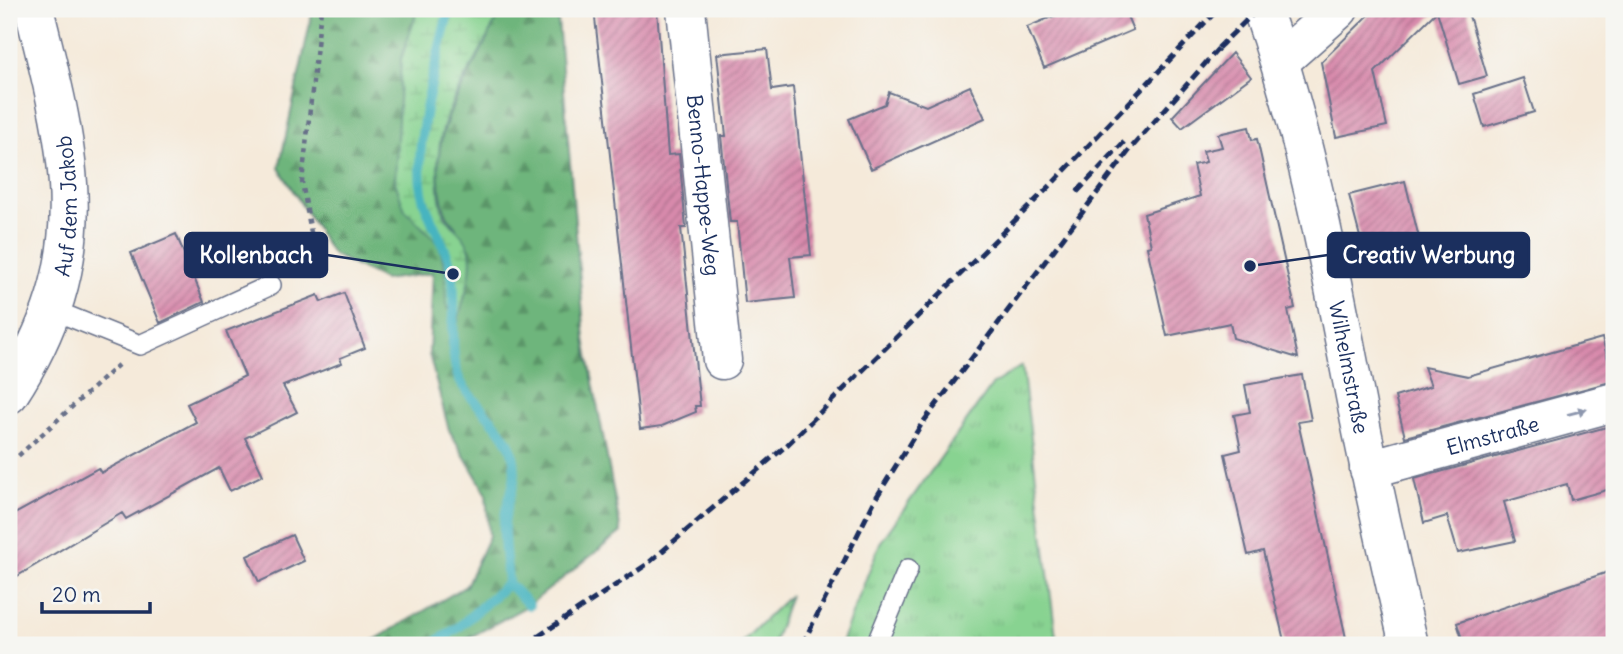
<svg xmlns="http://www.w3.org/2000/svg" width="1623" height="654" font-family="Delius,sans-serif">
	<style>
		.grass { fill: url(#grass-tufts); stroke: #528178; stroke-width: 2 }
		.forest { fill: url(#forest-firs); stroke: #44726c; stroke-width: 2 }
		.wetland { fill: url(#wetland-marsh); stroke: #528178; stroke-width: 2 }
		.park { fill: url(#park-crowns); stroke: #528178; stroke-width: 2 }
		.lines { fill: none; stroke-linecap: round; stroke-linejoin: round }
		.stream { stroke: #46b4c0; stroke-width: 10 }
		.building { fill: url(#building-hatch) }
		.lane-casing { stroke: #677089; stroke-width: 22 }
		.street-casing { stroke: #677089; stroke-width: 41 }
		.path { stroke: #677089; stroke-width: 4.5; stroke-dasharray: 5 5; stroke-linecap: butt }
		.lane { stroke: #fff; stroke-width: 19 }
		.street { stroke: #fff; stroke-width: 38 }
		.rail { stroke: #1b2f5e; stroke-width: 5; stroke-dasharray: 10 5; stroke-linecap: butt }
		.oneway { fill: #8d97ae }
		.labels { text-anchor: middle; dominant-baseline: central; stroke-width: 6; stroke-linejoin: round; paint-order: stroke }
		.street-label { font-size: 21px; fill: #1b2f5e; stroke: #f6f6f2 }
		.leader { fill: none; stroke: #1b2f5e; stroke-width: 2.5 }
		.callout-dot { fill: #1b2f5e; stroke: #f6f6f2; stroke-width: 2.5 }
		.callout { fill: #1b2f5e; stroke: #1b2f5e; stroke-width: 2.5 }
		.callout-label { font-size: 23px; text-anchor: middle; font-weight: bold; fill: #fff }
	</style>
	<defs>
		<pattern id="grass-tufts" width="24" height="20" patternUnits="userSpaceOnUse" patternTransform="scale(1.75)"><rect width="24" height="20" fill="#88d391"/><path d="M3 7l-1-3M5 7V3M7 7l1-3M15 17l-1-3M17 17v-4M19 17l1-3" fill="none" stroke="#75b57f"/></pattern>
		<pattern id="forest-firs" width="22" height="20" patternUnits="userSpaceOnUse" patternTransform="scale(1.75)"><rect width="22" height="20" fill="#6eb57b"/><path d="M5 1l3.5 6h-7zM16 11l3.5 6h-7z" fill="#5a9468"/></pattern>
		<pattern id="wetland-marsh" width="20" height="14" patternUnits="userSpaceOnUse" patternTransform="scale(1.75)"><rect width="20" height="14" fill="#88d391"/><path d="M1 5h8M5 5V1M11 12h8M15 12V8" fill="none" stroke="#75b57f"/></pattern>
		<pattern id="park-crowns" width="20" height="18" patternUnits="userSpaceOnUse" patternTransform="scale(1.75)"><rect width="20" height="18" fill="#88d391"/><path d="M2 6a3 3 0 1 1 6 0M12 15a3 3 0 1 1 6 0" fill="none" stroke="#75b57f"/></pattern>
		<pattern id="building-hatch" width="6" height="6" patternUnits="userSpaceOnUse" patternTransform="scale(1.75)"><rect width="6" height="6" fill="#d88aac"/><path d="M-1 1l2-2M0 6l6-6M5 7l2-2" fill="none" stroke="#ae718f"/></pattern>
	</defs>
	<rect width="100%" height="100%" fill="#f6f6f2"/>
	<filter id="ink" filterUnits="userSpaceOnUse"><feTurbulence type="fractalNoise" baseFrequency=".0143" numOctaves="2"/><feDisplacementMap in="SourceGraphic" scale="14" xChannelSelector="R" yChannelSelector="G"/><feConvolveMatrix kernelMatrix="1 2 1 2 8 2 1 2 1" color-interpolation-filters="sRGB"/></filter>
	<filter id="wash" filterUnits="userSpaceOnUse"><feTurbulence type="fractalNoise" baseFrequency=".00686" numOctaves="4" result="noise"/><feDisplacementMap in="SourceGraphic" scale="28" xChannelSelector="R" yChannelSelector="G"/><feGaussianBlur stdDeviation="1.57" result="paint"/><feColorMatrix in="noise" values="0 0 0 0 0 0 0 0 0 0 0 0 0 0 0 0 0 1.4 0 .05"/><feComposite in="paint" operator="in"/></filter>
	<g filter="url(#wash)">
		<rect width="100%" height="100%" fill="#f5eada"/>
		<!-- grass -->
		<path class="grass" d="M 1022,366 L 1057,645 L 840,645 L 880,543 L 993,384 Z"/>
		<!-- forest -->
		<path class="forest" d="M 313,9 L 418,9 L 401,59 L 405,210 C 415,220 435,233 440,246 C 450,272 439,298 458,320 L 456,227 C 444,215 443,206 440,189 C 428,119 479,70 500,9 L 557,9 L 585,339 L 621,532 L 529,605 L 456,645 L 366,645 L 466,586 L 489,536 L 486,493 L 449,430 L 429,354 L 433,273 L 384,280 L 332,254 L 279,168 Z"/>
		<!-- wetland -->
		<path class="wetland" d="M 418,9 L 500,9 C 483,58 443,98 439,152 C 437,167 438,204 445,216 C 452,228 467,236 470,251 C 474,273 463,300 458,321 L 446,305 L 445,270 L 439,244 L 405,210 L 395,182 L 401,59 Z"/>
		<!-- park -->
		<path class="park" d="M 790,595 L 773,645 L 739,645 Z"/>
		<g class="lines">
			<!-- stream -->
			<path class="stream" d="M 449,9 C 437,63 413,138 422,193 C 427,219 447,244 452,272 C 458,305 448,340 457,373 C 463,397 503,423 512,451 C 521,485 506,496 504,524 C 503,543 507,564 508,583 L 529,605
				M 432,645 L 459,627 L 508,583"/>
		</g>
		<g id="blocks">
			<!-- building -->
			<path class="building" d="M 594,9 L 657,9 L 668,155 L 679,154 L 686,228 L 681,228 L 700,406 L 695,406 L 696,412 L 662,426 L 640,429 Z
				M 1071,9 L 1124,9 L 1133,30 L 1044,68 L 1027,27 Z
				M 1375,9 L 1467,9 L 1487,76 L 1459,84 L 1437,11 L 1375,72 L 1387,126 L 1336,137 L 1321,62 Z
				M 767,49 L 772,90 L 793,87 L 811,255 L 790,257 L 795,298 L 745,303 L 737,222 L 730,222 L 721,136 L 726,136 L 717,54 Z
				M 1232,53 L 1251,77 L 1182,128 L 1172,117 Z
				M 1523,78 L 1534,112 L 1484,127 L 1474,94 Z
				M 970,86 L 985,118 L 871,169 L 849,119 L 885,104 L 889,92 L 926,106 Z
				M 1249,127 L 1252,140 L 1257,139 L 1295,308 L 1288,310 L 1298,358 L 1233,338 L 1230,323 L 1167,336 L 1147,247 L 1151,246 L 1144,214 L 1200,196 L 1193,165 L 1206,162 L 1203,151 L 1222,147 L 1218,134 Z
				M 1405,181 L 1420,242 L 1365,256 L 1349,195 Z
				M 176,234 L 204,302 L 160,323 L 131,253 Z
				M 344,293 L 365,348 L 340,358 L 342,363 L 283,386 L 297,412 L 245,438 L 263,475 L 230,491 L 219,468 L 126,519 L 122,513 L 9,581 L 9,517 L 98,468 L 101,473 L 196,422 L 187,404 L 245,376 L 226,331 L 318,295 L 321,302 Z
				M 1602,338 L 1614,381 L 1405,437 L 1395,397 L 1431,386 L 1424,367 L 1468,376 Z
				M 1302,375 L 1311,420 L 1298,422 L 1346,638 L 1312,645 L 1285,645 L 1263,551 L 1248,555 L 1225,454 L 1241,450 L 1234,415 L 1250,412 L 1245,385 Z
				M 1614,425 L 1614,488 L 1571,500 L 1567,484 L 1504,502 L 1515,541 L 1458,553 L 1447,516 L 1424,523 L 1414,479 Z
				M 292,535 L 304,561 L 259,582 L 247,556 Z
				M 1614,570 L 1614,645 L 1464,645 L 1457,623 Z"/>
		</g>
	</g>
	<g filter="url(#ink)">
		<use href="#blocks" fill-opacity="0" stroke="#677089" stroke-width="2"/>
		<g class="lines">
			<defs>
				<path id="lane" d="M 53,310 L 140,345 L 271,285
					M 876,645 L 908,569"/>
				<g id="street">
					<path id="s1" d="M 686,9 L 722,360"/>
					<path id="s2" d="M 1262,9 C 1306,135 1330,265 1355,396 C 1371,479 1390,562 1409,645"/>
					<path d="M 1280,61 L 1339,9"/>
					<path id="s3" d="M 9,394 C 98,257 71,156 34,9"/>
					<path id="s4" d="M 1369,469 L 1614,402"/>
				</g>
			</defs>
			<!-- lane casing -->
			<use href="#lane" class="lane-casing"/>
			<!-- street casing -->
			<use href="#street" class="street-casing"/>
			<!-- path -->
			<path class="path" d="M 292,271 L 315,255 L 302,182 L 321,9
				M 9,457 L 17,457 L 118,365"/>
			<!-- lane -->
			<use href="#lane" class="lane"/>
			<!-- street -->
			<use href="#street" class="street"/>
			<!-- rail -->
			<path class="rail" d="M 1218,48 L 1258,9
				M 1077,192 L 1124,142
				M 525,645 L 646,565 L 787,445 L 1049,187 L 1218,9
				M 802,645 L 876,498 L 921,425 L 1132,147 L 1224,42"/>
		</g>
		<!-- one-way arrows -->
		<defs><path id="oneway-solid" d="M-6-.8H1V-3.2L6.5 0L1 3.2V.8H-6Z" transform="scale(1.75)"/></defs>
		<use class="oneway" href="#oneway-solid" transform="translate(1577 412) rotate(-15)"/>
	</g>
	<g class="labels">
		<!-- street labels -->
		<g class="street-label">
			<text stroke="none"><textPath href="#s1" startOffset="177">Benno-Happe-Weg</textPath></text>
			<text stroke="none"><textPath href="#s3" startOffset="200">Auf dem Jakob</textPath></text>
			<text stroke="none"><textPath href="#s2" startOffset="369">Wilhelmstraße</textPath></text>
			<text stroke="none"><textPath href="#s4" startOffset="128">Elmstraße</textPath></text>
		</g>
	</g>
	<!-- callouts -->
	<path class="leader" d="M1250 266L1328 255M453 274L327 255"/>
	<g class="callout-dot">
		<circle cx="1250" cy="266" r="7"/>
		<circle cx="453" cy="274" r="7"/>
	</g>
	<g class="callout">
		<rect x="1328" y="233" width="201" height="44" rx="7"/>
		<rect x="185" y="233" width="142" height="44" rx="7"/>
	</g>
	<g class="callout-label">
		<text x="1429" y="263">Creativ Werbung</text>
		<text x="256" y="263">Kollenbach</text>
	</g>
	<!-- margin -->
	<rect width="1623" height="654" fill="none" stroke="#f6f6f2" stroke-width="35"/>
	<!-- scale -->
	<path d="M42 602v10h108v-10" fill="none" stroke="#1b2f5e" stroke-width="3.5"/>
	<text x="52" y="602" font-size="21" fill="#1b2f5e" stroke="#f6f6f2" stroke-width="5" paint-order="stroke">20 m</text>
</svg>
